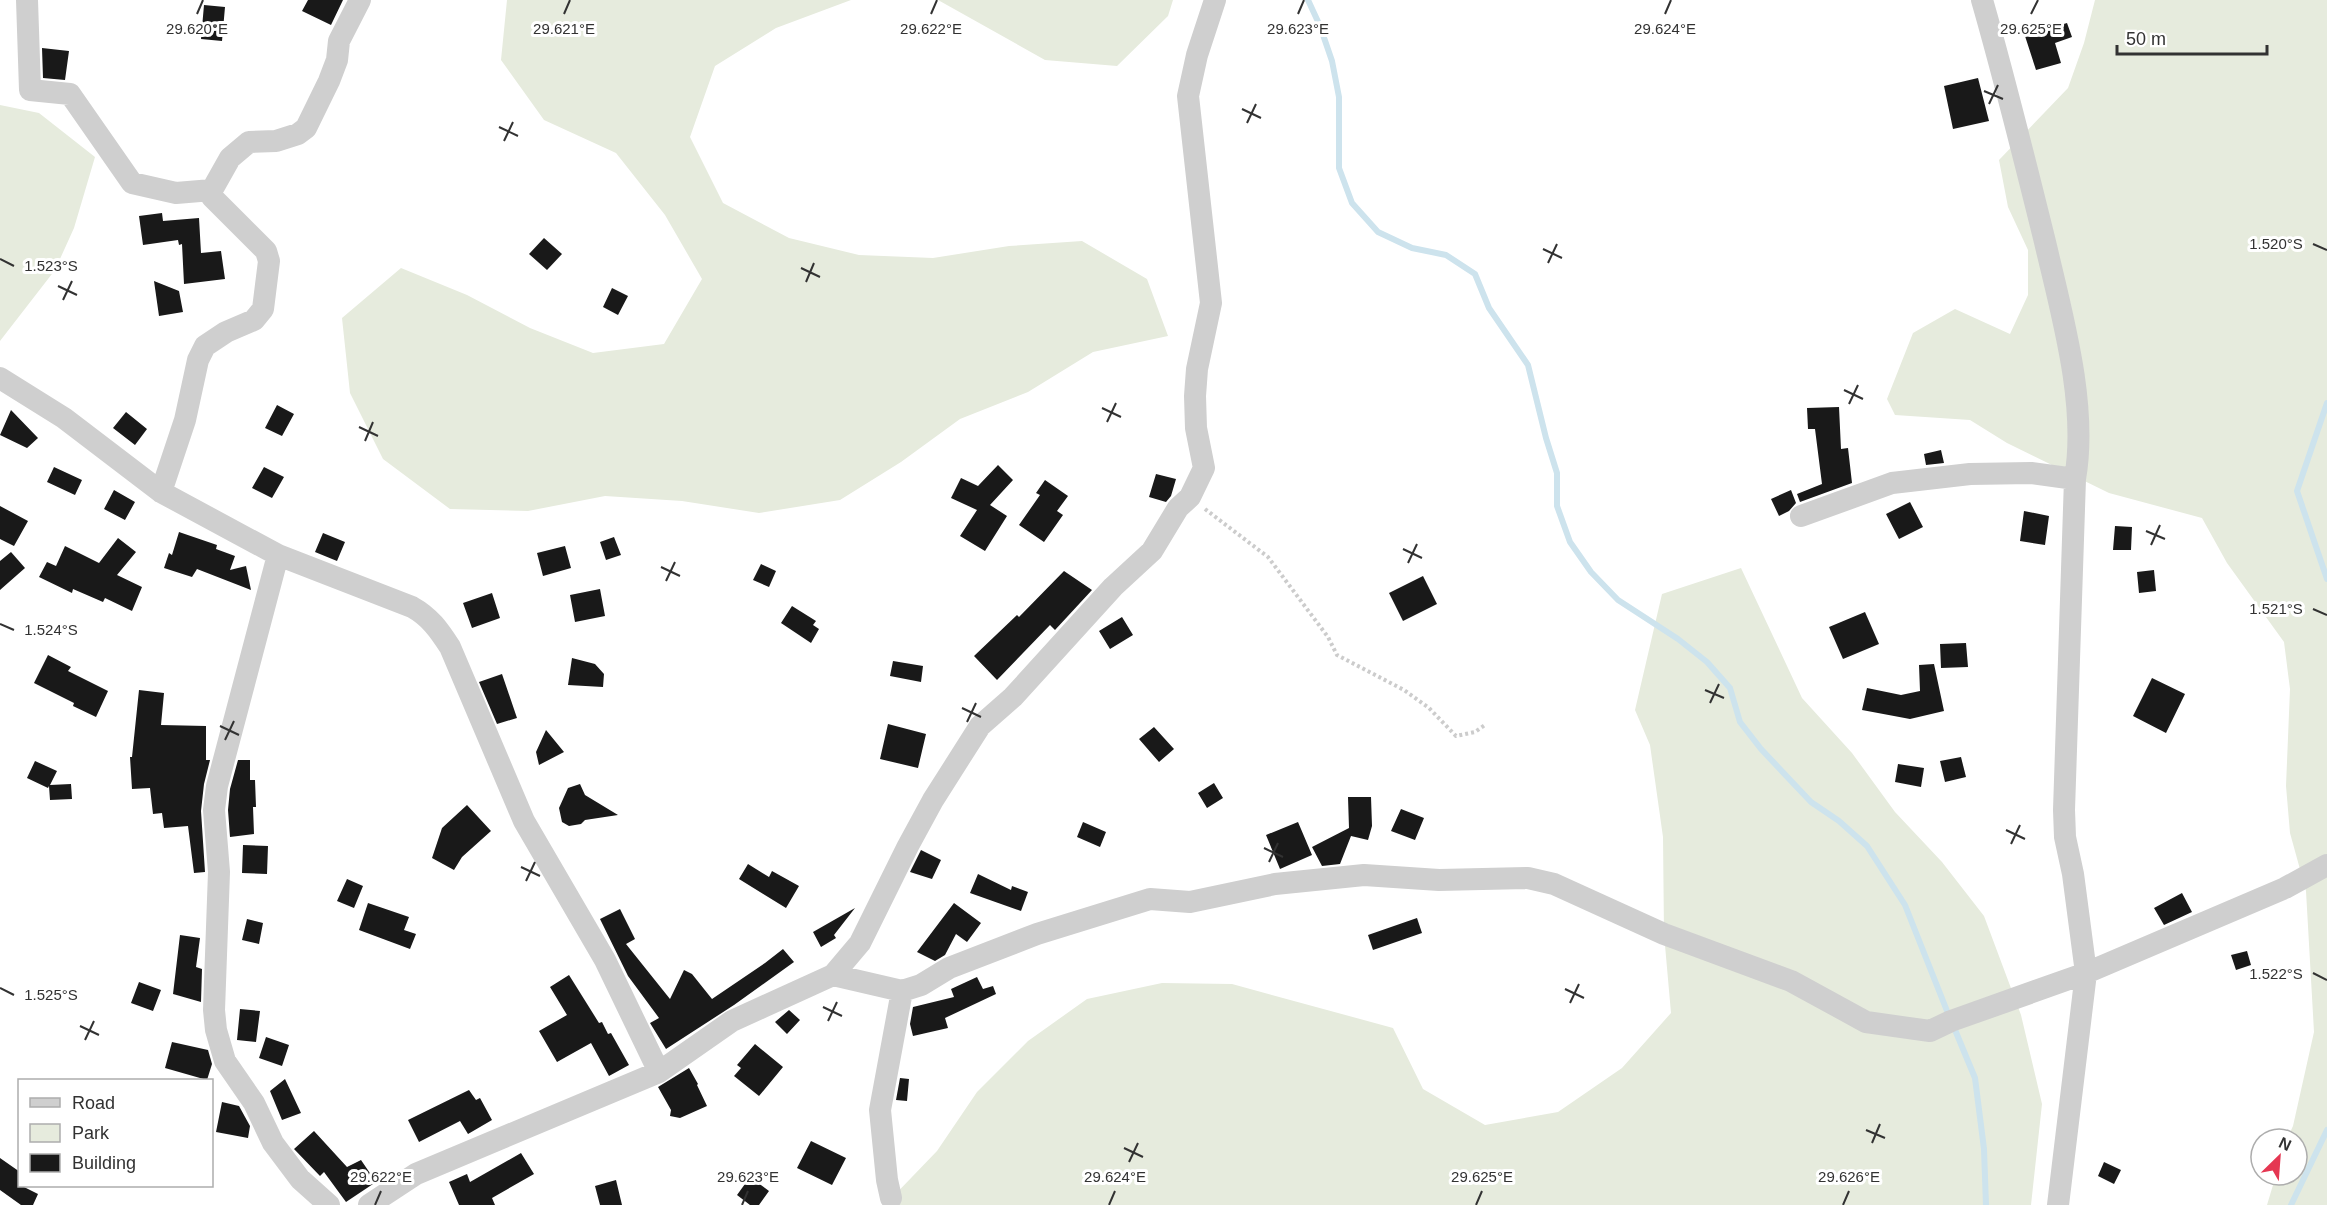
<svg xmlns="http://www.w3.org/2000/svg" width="2327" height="1205" font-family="Helvetica,sans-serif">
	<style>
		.green { fill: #e6ebdd }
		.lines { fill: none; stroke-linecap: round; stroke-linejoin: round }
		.stream { stroke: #cde3ed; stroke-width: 6 }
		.building { fill: #191919 }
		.path { stroke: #ccc; stroke-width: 4; stroke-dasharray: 3 3; stroke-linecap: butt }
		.minor { stroke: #cfcfcf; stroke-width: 22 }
		.ticks { fill: none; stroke: #323232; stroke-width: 2 }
		.ticks-label { font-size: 15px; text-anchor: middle; fill: #323232; stroke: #fff; stroke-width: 6; stroke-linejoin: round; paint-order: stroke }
	</style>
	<rect width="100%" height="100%" fill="#fff"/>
	<!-- green -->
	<path class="green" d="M 507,0 L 851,0 L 776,28 L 715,66 L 690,137 L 723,203 L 789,238 L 859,255 L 933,258 L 1009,246 L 1082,241 L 1147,279 L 1168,336 L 1093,352 L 1028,392 L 960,419 L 901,462 L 840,500 L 759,513 L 682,501 L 605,496 L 528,511 L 450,509 L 383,459 L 350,393 L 342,318 L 401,268 L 467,295 L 530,328 L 593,353 L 664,344 L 702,279 L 665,215 L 616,153 L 544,120 L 501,60 Z
		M 938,0 L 1173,0 L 1168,16 L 1117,66 L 1045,60 Z
		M 2095,0 L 2327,0 L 2327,1205 L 2267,1205 L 2276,1175 L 2297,1175 L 2297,1139 L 2287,1139 L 2293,1126 L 2314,1032 L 2306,891 L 2290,833 L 2286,786 L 2290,689 L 2284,642 L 2227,563 L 2202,518 L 2109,493 L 2007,443 L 1970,420 L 1895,415 L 1887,399 L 1913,333 L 1955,309 L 2010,334 L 2028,295 L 2028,250 L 2008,207 L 1999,160 L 2068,88 L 2084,43 Z
		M 0,105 L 39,113 L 95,157 L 74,228 L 55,270 L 0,341 Z
		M 1741,568 L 1802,698 L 1852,753 L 1895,812 L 1942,862 L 1984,916 L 2021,1015 L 2042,1104 L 2031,1205 L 885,1205 L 937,1151 L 977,1092 L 1028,1041 L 1087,999 L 1162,983 L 1232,984 L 1393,1028 L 1423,1089 L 1485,1125 L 1558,1112 L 1622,1068 L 1671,1013 L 1664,934 L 1663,837 L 1650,745 L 1635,710 L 1662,594 Z"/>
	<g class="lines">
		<!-- stream -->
		<path class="stream" d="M 1308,0 L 1320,26 L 1332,61 L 1339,97 L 1339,168 L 1352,203 L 1378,232 L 1412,248 L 1446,255 L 1475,274 L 1489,308 L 1528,365 L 1546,438 L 1557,473 L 1557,506 L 1570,542 L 1591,572 L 1618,600 L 1678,639 L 1707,662 L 1730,688 L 1740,722 L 1761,749 L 1811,802 L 1839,821 L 1867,846 L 1905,905 L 1949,1016
			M 2327,403 L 2297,491 L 2327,579
			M 1953,1025 L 1975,1078 L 1984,1149 L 1986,1205
			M 2291,1205 L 2327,1130"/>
	</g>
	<!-- building -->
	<path class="building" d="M 308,0 L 343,0 L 331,25 L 302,11 Z
		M 204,5 L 225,7 L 222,41 L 201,39 Z
		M 2067,23 L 2072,37 L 2055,43 L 2061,63 L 2036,70 L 2025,36 Z
		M 42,48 L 69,51 L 65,80 L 43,78 Z
		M 1978,78 L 1989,121 L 1953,129 L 1944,86 Z
		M 162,213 L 163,221 L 199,218 L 201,253 L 221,251 L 225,279 L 184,284 L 182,244 L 179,245 L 178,240 L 143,245 L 139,216 Z
		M 544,238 L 562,254 L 547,270 L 529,254 Z
		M 154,281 L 179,291 L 183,312 L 159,316 Z
		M 612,288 L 628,296 L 618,315 L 603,307 Z
		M 277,405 L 294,414 L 282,436 L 265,428 Z
		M 1839,407 L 1841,449 L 1848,448 L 1852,483 L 1800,502 L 1797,494 L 1822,484 L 1815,429 L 1808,429 L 1807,408 Z
		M 11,410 L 38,438 L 27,448 L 0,435 Z
		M 126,412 L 147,429 L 135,445 L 113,428 Z
		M 1941,450 L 1944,463 L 1926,465 L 1924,454 Z
		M 998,465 L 1013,480 L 990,505 L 1007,516 L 985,551 L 960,536 L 977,510 L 951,498 L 961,478 L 978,486 Z
		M 54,467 L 82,480 L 75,495 L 47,482 Z
		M 264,467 L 284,477 L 272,498 L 252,488 Z
		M 1156,474 L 1176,479 L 1171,496 L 1166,502 L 1149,497 Z
		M 1045,480 L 1068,496 L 1057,511 L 1063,515 L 1044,542 L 1019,525 L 1040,495 L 1036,493 Z
		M 114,490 L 135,502 L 125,520 L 104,509 Z
		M 1791,490 L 1796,503 L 1789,511 L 1779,516 L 1771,499 Z
		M 1910,502 L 1923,527 L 1899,539 L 1886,514 Z
		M 0,506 L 28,521 L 14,546 L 0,539 Z
		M 2024,511 L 2049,516 L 2045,545 L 2020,541 Z
		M 2115,526 L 2132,527 L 2131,550 L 2113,550 Z
		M 179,532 L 217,545 L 216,549 L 235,556 L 230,570 L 246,566 L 251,590 L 197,569 L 192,577 L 164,568 L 169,553 L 172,555 Z
		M 323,533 L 345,542 L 337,561 L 315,552 Z
		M 614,537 L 621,555 L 606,560 L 600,542 Z
		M 118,538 L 136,552 L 117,575 L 142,587 L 132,611 L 105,598 L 103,602 L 73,589 L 72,593 L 39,577 L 47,562 L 56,566 L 65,546 L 99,563 Z
		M 565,546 L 571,568 L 543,576 L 537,553 Z
		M 11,552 L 25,568 L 0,590 L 0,561 Z
		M 761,564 L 776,571 L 769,587 L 753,580 Z
		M 2154,570 L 2156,591 L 2139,593 L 2137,572 Z
		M 1064,571 L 1092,590 L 1055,630 L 1050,625 L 997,680 L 974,656 L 1017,615 L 1019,617 Z
		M 1423,576 L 1437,604 L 1403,621 L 1389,593 Z
		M 600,589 L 605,616 L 575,622 L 570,595 Z
		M 492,593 L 500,618 L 472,628 L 463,603 Z
		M 792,606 L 816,621 L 813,625 L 819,629 L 811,643 L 781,623 Z
		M 1865,612 L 1879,644 L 1843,659 L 1829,627 Z
		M 1122,617 L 1133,635 L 1110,649 L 1099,631 Z
		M 1966,643 L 1968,667 L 1941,668 L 1940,644 Z
		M 48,655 L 71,667 L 68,671 L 108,691 L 96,717 L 73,706 L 74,703 L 34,683 Z
		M 572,658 L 595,664 L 604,674 L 603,687 L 568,685 Z
		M 893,661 L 923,666 L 921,682 L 890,676 Z
		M 1934,664 L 1944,711 L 1910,719 L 1862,710 L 1867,688 L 1901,695 L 1920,691 L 1919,665 Z
		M 502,674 L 517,718 L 497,724 L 479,682 Z
		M 2152,678 L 2185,694 L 2166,733 L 2133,716 Z
		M 139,690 L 164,693 L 161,725 L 206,726 L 206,760 L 210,760 L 204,784 L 201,811 L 205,872 L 194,873 L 188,826 L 164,828 L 162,813 L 153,814 L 150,788 L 132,789 L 130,757 L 132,757 Z
		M 888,724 L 926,734 L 918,768 L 880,759 Z
		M 1154,727 L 1174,749 L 1159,762 L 1139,739 Z
		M 546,730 L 564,752 L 539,765 L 536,752 Z
		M 1961,757 L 1966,777 L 1945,782 L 1940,761 Z
		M 238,760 L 250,760 L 250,780 L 255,780 L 256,807 L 253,807 L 254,834 L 230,837 L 228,810 L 230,789 Z
		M 35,761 L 57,771 L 50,785 L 71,784 L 72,799 L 50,800 L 49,786 L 48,788 L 27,778 Z
		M 1898,764 L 1924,768 L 1921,787 L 1895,782 Z
		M 1214,783 L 1223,798 L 1207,808 L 1198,793 Z
		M 580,784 L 585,795 L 618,815 L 585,820 L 581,824 L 569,826 L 562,822 L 559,808 L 568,788 Z
		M 1348,797 L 1371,797 L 1372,826 L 1368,840 L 1351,836 L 1340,864 L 1322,866 L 1312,847 L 1349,828 Z
		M 467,805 L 491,831 L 462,857 L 454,870 L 432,858 L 442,828 Z
		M 1401,809 L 1424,818 L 1415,840 L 1391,831 Z
		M 1083,822 L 1106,832 L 1100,847 L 1077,837 Z
		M 1298,822 L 1312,855 L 1280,869 L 1266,835 Z
		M 243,845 L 268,846 L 267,874 L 242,873 Z
		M 921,850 L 941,860 L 932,879 L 910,872 Z
		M 748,864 L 769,877 L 772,871 L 799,886 L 786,908 L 739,879 Z
		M 978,874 L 1011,890 L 1012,886 L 1028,892 L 1021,911 L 970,893 Z
		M 347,879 L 363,886 L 354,908 L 337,901 Z
		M 2182,893 L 2192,912 L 2164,925 L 2154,908 Z
		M 368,903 L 409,917 L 404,930 L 416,934 L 410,949 L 359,930 Z
		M 954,903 L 981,923 L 967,942 L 956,934 L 945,955 L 935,961 L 917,952 Z
		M 855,908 L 834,935 L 836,938 L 821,947 L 813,932 Z
		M 620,909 L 635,939 L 626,944 L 670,999 L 684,970 L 692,974 L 712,999 L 765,963 L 783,949 L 794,962 L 734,1005 L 666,1049 L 650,1023 L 659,1018 L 628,976 L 600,919 Z
		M 1417,918 L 1422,933 L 1373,950 L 1368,935 Z
		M 247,919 L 263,923 L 259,944 L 242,940 Z
		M 180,935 L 200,938 L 196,967 L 202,969 L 201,1002 L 173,994 Z
		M 2247,951 L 2251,965 L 2236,970 L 2231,955 Z
		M 569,975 L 599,1023 L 602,1022 L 608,1034 L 611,1033 L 629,1065 L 609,1076 L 591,1043 L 557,1062 L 539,1031 L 567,1015 L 550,987 Z
		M 977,977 L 983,989 L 993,986 L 996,994 L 945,1018 L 948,1028 L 913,1036 L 910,1024 L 913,1007 L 954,997 L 951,989 Z
		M 139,982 L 161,990 L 153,1011 L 131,1003 Z
		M 240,1009 L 260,1011 L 256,1042 L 237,1040 Z
		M 789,1010 L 800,1020 L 787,1034 L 775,1022 Z
		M 266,1037 L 289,1045 L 282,1066 L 259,1058 Z
		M 172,1042 L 208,1050 L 212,1064 L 207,1080 L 165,1068 Z
		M 755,1044 L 783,1067 L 759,1096 L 734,1076 L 741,1068 L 737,1065 Z
		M 689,1068 L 698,1084 L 697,1085 L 707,1106 L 680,1118 L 670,1116 L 671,1110 L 658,1087 Z
		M 900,1078 L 909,1079 L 907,1101 L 896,1100 Z
		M 285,1079 L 301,1113 L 282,1120 L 270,1091 Z
		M 469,1090 L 476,1100 L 480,1098 L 492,1120 L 468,1134 L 460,1121 L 419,1142 L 408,1120 Z
		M 222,1102 L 239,1106 L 250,1126 L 248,1138 L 216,1132 Z
		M 314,1131 L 347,1167 L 361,1160 L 376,1182 L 346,1202 L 324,1172 L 320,1176 L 294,1149 Z
		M 811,1141 L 846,1158 L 832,1185 L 797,1168 Z
		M 521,1153 L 534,1174 L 492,1198 L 495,1205 L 459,1205 L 449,1182 L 467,1174 L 470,1182 Z
		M 0,1158 L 20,1172 L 20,1185 L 38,1194 L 33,1205 L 21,1205 L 0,1190 Z
		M 2104,1162 L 2121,1170 L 2114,1184 L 2098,1176 Z
		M 750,1177 L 769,1191 L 759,1205 L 750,1205 L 737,1195 Z
		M 616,1180 L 622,1205 L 600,1205 L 595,1186 Z"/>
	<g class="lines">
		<!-- path -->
		<path class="path" d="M 1205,509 L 1268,557 L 1328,637 L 1337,655 L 1404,690 L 1429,708 L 1456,736 L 1475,732 L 1485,725"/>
		<!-- minor -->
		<path class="minor" d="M 27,0 L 30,90 L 70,94 L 132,183 L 176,193 L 212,190
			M 1982,0 C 2005,80 2025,161 2045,242 C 2062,315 2088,405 2075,479 L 2064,810 L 2065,837 L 2073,874 L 2086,973 L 2058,1205
			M 0,378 L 64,418 L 161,492 L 278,555 L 412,607 C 430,617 439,630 450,647 L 524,821 L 605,960 L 659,1072 L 732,1021 L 833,975 L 902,991 L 921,985 L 949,968 L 1037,934 L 1150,899 L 1190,902 L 1275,884 L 1364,875 L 1439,880 L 1528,878 L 1554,884 L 1664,934 L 1791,981 L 1866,1022 L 1930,1031 L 1951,1021 L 2086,973 L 2285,888 L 2327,865
			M 161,492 L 185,420 L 198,360 L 205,346 L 226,332 L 254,320 L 263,309 L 269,261 L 266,251 L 212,197 L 212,190 L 230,158 L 249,142 L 276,141 L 298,134 L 306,128 L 329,81 L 337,60 L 339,41 L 360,0
			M 1801,516 L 1892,483 L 1970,474 L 2031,473 L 2075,479
			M 278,555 L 217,786 L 214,810 L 219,872 L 214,1010 L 216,1030 L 225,1061 L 254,1103 L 273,1143 L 300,1179 L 329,1205
			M 833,975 L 860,943 L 908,846 L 933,800 L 980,726 L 1013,697 L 1113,587 L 1152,551 L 1178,508 L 1190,497 L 1204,468 L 1196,428 L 1195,396 L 1197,369 L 1211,303 L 1188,96 L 1197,55 L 1215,0
			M 891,1198 L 887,1180 L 880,1110 L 902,991
			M 369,1205 L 416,1174 L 659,1072"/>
	</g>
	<!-- ticks -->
	<path class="ticks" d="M 197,14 L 203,0M 564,14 L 570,0M 931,14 L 937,0M 1298,14 L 1304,0M 1665,14 L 1671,0M 2031,14 L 2038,0M 1984,91 L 2003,99M 1989,104 L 1998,85M 1242,109 L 1261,118M 1247,123 L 1256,104M 499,127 L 518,136M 504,141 L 513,122M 2313,244 L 2327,250M 1543,249 L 1562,258M 0,259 L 14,266M 1548,263 L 1557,244M 801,268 L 820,277M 806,282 L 814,263M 58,286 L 77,295M 63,300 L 72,281M 1844,390 L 1863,399M 1849,404 L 1858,385M 1102,408 L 1121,417M 1107,422 L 1116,403M 359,427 L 378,436M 365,441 L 373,422M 2146,531 L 2165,539M 2151,545 L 2160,525M 1403,549 L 1422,558M 1408,563 L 1417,544M 661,567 L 680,576M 666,581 L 675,562M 2313,609 L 2327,615M 0,624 L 14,630M 1705,690 L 1724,698M 1710,703 L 1719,684M 962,708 L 981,717M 967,722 L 976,703M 220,726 L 239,735M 225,740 L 234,721M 2006,830 L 2025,839M 2011,844 L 2020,825M 1264,848 L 1283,857M 1269,862 L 1278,843M 521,867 L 540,876M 526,881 L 535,862M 2313,973 L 2327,980M 0,988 L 14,995M 1565,989 L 1584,998M 1570,1003 L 1579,984M 823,1007 L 842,1016M 828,1021 L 837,1002M 80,1026 L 99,1035M 85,1040 L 94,1021M 1866,1130 L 1885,1138M 1872,1143 L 1880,1124M 1124,1148 L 1143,1157M 1129,1162 L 1138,1143M 375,1205 L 381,1191M 742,1205 L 748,1191M 1109,1205 L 1115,1191M 1476,1205 L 1482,1191M 1843,1205 L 1849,1191"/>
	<g class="ticks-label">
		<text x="197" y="34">29.620°E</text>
		<text x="564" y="34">29.621°E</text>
		<text x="931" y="34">29.622°E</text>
		<text x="1298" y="34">29.623°E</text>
		<text x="1665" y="34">29.624°E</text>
		<text x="2031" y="34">29.625°E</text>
		<text x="2276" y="249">1.520°S</text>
		<text x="51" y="271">1.523°S</text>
		<text x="2276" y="614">1.521°S</text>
		<text x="51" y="635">1.524°S</text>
		<text x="2276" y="979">1.522°S</text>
		<text x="51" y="1000">1.525°S</text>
		<text x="381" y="1182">29.622°E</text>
		<text x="748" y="1182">29.623°E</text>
		<text x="1115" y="1182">29.624°E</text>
		<text x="1482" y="1182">29.625°E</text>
		<text x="1849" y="1182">29.626°E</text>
	</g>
	<!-- legend -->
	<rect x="18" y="1079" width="195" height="108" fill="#ffffff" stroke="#adadad" stroke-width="1.5"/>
	<rect x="30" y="1098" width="30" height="9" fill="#cfcfcf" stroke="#adadad" stroke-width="1.5"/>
	<text x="72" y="1109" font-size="18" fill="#323232">Road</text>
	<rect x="30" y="1124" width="30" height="18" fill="#e6ebdd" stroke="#adadad" stroke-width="1.5"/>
	<text x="72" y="1139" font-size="18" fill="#323232">Park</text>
	<rect x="30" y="1154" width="30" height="18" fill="#191919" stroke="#adadad" stroke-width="1.5"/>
	<text x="72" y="1169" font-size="18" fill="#323232">Building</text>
	<!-- north arrow -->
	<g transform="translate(2279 1157) rotate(25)"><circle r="28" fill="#ffffff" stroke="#adadad" stroke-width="1.5"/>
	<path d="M0-4.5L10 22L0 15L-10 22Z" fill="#e53752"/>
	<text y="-9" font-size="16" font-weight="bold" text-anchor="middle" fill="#323232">N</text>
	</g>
	<!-- scale -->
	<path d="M2117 45v9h150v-9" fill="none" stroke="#323232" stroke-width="3"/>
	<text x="2126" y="45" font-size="18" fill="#323232" stroke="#ffffff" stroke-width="4.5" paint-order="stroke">50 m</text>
</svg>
